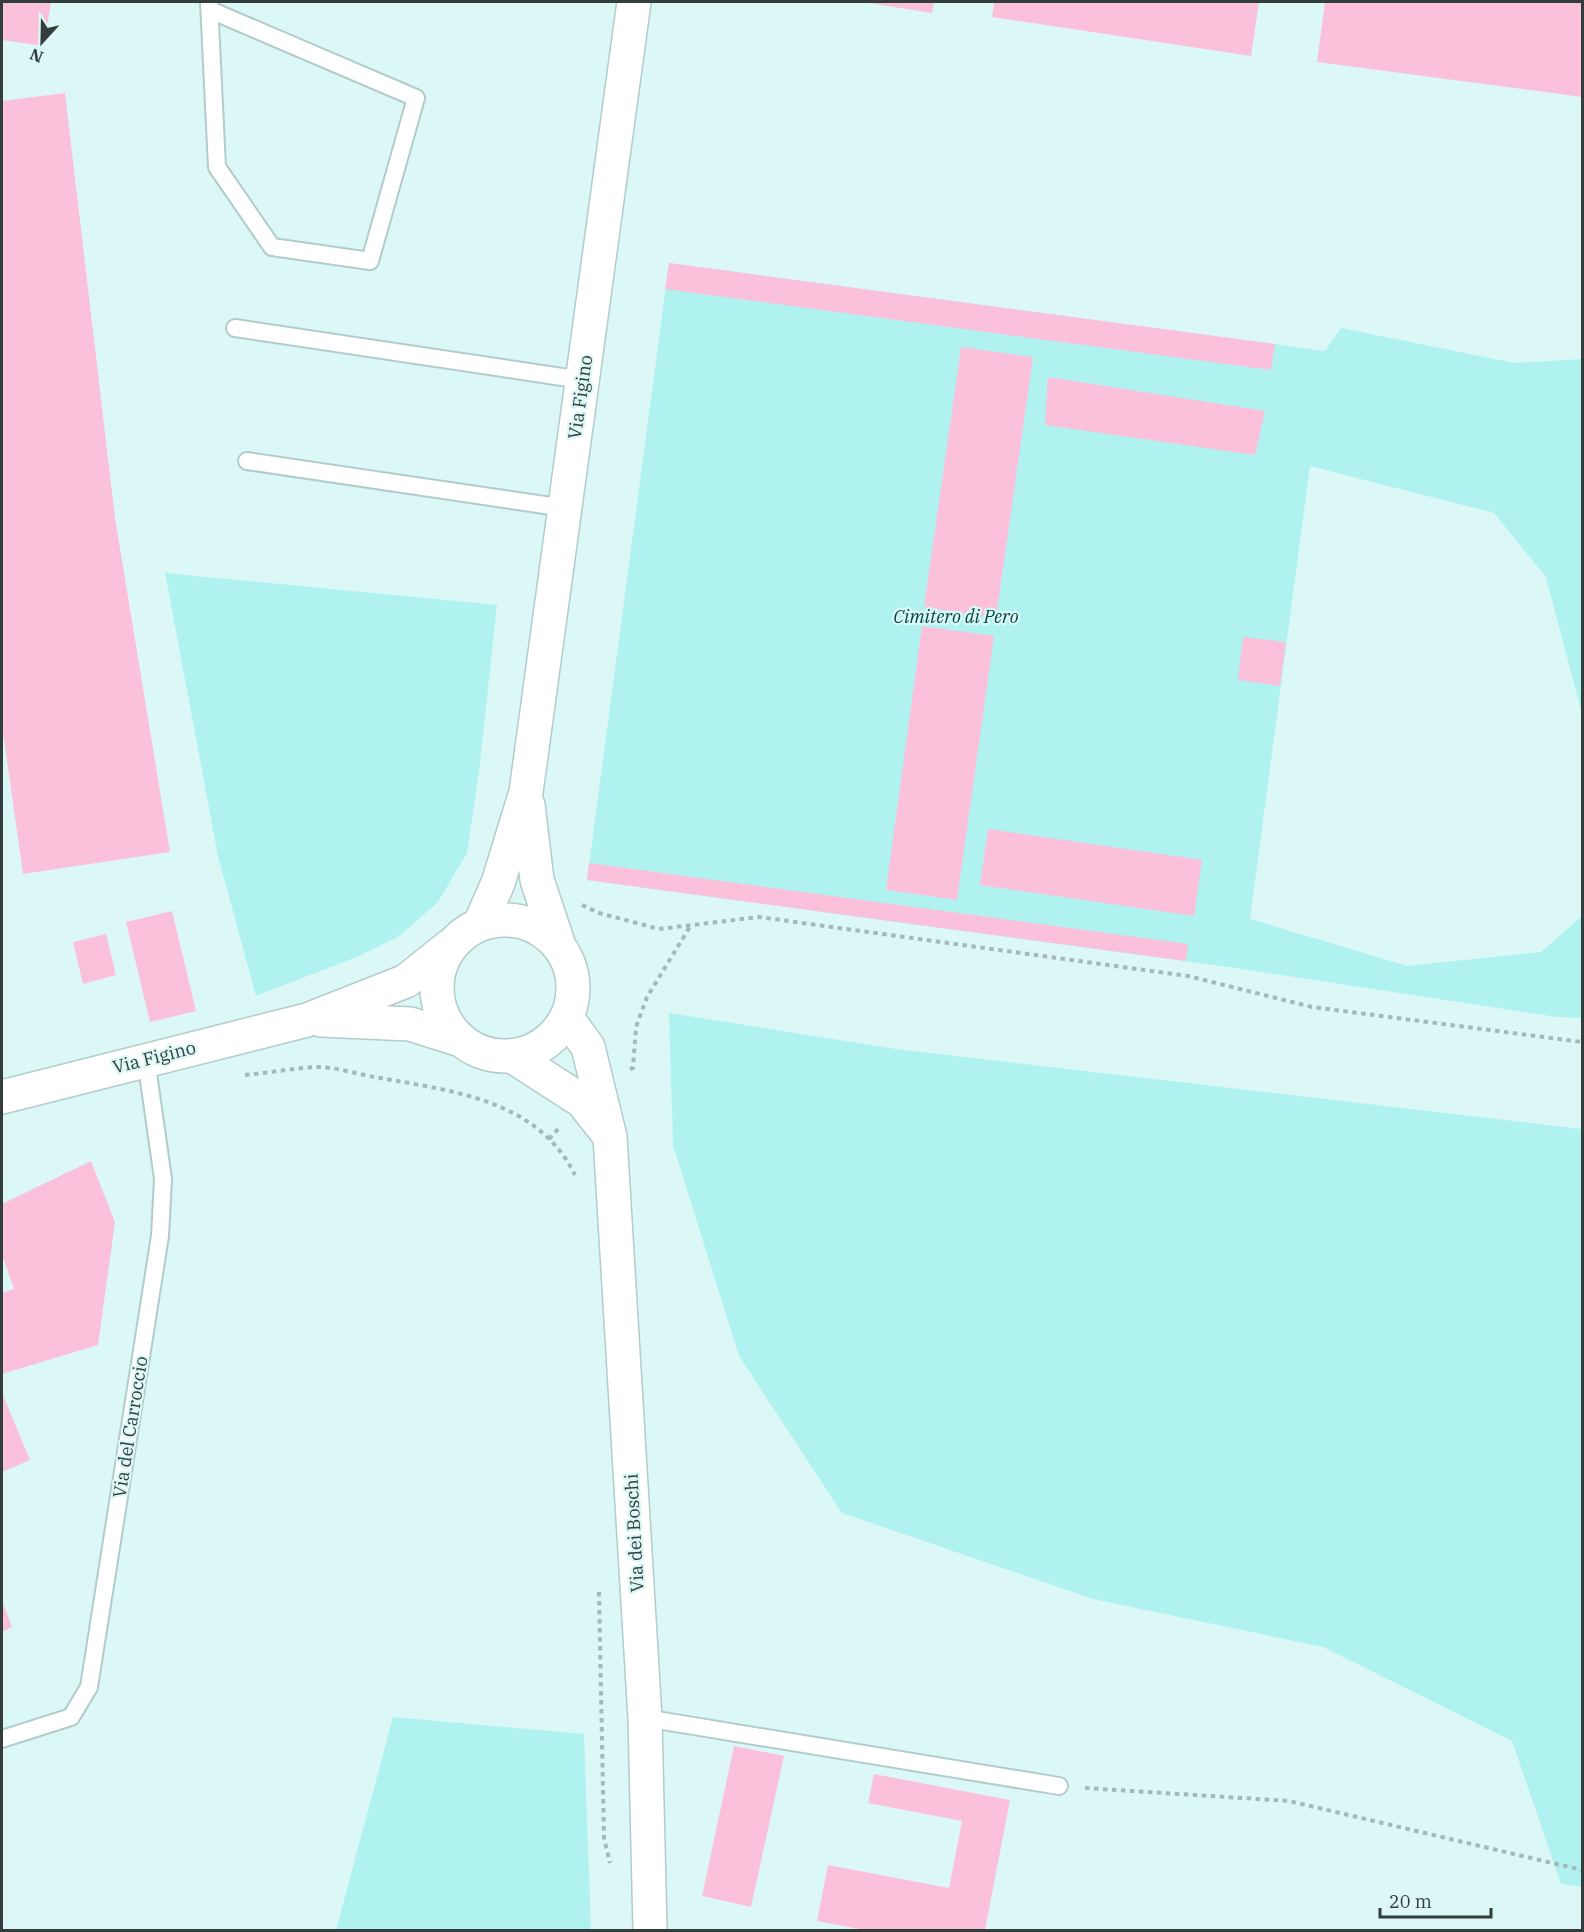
<svg xmlns="http://www.w3.org/2000/svg" width="1584" height="1932" font-family="'IBM Plex Serif',serif">
	<style>
		.green { fill: #aff2ef }
		.building { fill: #fcc1da }
		.lines { fill: none; stroke-linecap: round; stroke-linejoin: round }
		.lane-casing { stroke: #b1ccca; stroke-width: 20 }
		.street-casing { stroke: #b1ccca; stroke-width: 36 }
		.path { stroke: #a3b9b7; stroke-width: 4; stroke-dasharray: 4.5 4.5; stroke-linecap: butt }
		.lane { stroke: #fff; stroke-width: 16 }
		.street { stroke: #fff; stroke-width: 33 }
		.labels { text-anchor: middle; dominant-baseline: central; stroke-width: 4.5; stroke-linejoin: round; paint-order: stroke }
		.street-label { font-size: 18px; fill: #323d3c; stroke: #dcf8f6 }
		.park-label { font-size: 18px; font-style: italic; fill: #004746; stroke: #dcf8f6 }
	</style>
	<rect width="100%" height="100%" fill="#dcf8f6"/>
	<!-- green -->
	<path class="green" d="M 669,263 L 1325,351 L 1341,328 L 1514,363 L 1582,359 L 1582,714 L 1546,577 L 1494,513 L 1310,466 L 1250,919 L 1407,966 L 1541,952 L 1582,916 L 1582,1018 L 1557,1017 L 1243,969 L 587,880 Z
		M 165,573 L 497,605 L 479,772 L 467,853 L 438,902 L 398,937 L 359,956 L 256,996 L 218,856 Z
		M 669,1013 L 896,1049 L 1582,1129 L 1582,1887 L 1561,1884 L 1512,1741 L 1323,1647 L 1093,1599 L 842,1513 L 739,1356 L 673,1145 Z
		M 393,1717 L 584,1734 L 591,1930 L 336,1930 Z"/>
	<!-- building -->
	<path class="building" d="M 2,2 L 51,2 L 44,46 L 2,40 Z
		M 862,2 L 934,2 L 932,13 Z
		M 994,2 L 1259,2 L 1251,56 L 992,17 Z
		M 1325,2 L 1582,2 L 1582,97 L 1317,62 Z
		M 65,93 L 115,518 L 170,852 L 23,874 L 2,725 L 2,101 Z
		M 669,263 L 1275,344 L 1271,370 L 665,289 Z
		M 961,347 L 1033,357 L 996,618 L 924,607 Z
		M 1048,377 L 1265,411 L 1255,455 L 1045,425 Z
		M 922,626 L 994,636 L 957,900 L 886,890 Z
		M 1243,637 L 1286,642 L 1280,686 L 1238,680 Z
		M 988,829 L 1202,860 L 1194,916 L 980,885 Z
		M 589,863 L 1188,944 L 1186,961 L 587,880 Z
		M 172,911 L 196,1011 L 150,1022 L 126,922 Z
		M 106,934 L 116,975 L 83,984 L 73,942 Z
		M 91,1161 L 115,1222 L 98,1345 L 2,1374 L 2,1293 L 14,1289 L 2,1255 L 2,1204 Z
		M 2,1393 L 30,1460 L 2,1472 Z
		M 2,1601 L 12,1627 L 2,1632 Z
		M 734,1746 L 784,1756 L 751,1907 L 702,1896 Z
		M 874,1774 L 1010,1800 L 985,1930 L 864,1930 L 817,1921 L 828,1865 L 949,1888 L 962,1821 L 868,1803 Z"/>
	<g class="lines">
		<defs>
			<path id="lane" d="M 209,2 L 217,167 L 272,247 L 370,261 L 416,98 L 210,10
				M 235,328 L 582,380
				M 247,461 L 565,508
				M 645,1718 L 1059,1786
				M 2,1739 L 71,1717 L 89,1687 L 160,1236 L 163,1179 L 146,1059"/>
			<path id="street" d="M 528,805 L 537,880 L 558,943
				M437 988a68 68 0 1 1 136 0a68 68 0 1 1-136 0Z
				M 480,924 L 498,883 L 526,792 L 634,2
				M 567,1018 L 588,1047 L 610,1137 L 645,1718 L 650,1930
				M 321,1020 L 410,1024 L 461,1040
				M 512,1056 L 582,1101 L 608,1134
				M 2,1097 L 307,1020 L 406,981 L 451,945"/>
		</defs>
		<!-- lane casing -->
		<use href="#lane" class="lane-casing"/>
		<!-- street casing -->
		<use href="#street" class="street-casing"/>
		<!-- path -->
		<path class="path" d="M 582,905 L 599,913 L 659,929 L 759,917 L 1188,976 L 1312,1007 L 1582,1042
			M 630,1069 L 633,1068 L 636,1027 L 647,997 L 691,925
			M 245,1075 C 269,1073 293,1068 317,1067 C 337,1067 360,1075 380,1078 C 453,1091 538,1100 575,1175
			M 549,1139 L 558,1129
			M 599,1592 L 604,1838 L 610,1863
			M 1085,1788 L 1289,1801 L 1582,1870"/>
		<!-- lane -->
		<use href="#lane" class="lane"/>
		<!-- street -->
		<use href="#street" class="street"/>
	</g>
	<g class="labels">
		<!-- street labels -->
		<g class="street-label">
			<text transform="translate(580 397) rotate(-82)">Via Figino</text>
			<text transform="translate(154 1057) rotate(-14)">Via Figino</text>
			<text transform="translate(130 1427) rotate(-81)">Via del Carroccio</text>
			<text transform="translate(634 1533) rotate(-93)">Via dei Boschi</text>
		</g>
		<!-- park labels -->
		<g class="park-label">
			<text x="956" y="616">Cimitero di Pero</text>
		</g>
	</g>
	<!-- border -->
	<rect width="1584" height="1932" fill="none" stroke="#323d3c" stroke-width="6"/>
	<!-- north arrow -->
	<g transform="translate(42 42) rotate(202)" stroke="#dcf8f6" stroke-width="4.5" paint-order="stroke">
	<path d="M0-4.5L10 22L0 15L-10 22Z" fill="#323d3c"/>
	<text y="-9" font-size="16" font-weight="bold" text-anchor="middle" fill="#323d3c">N</text>
	</g>
	<!-- scale -->
	<path d="M1380 1908v9h111v-9" fill="none" stroke="#323d3c" stroke-width="3"/>
	<text x="1389" y="1908" font-size="18" fill="#323d3c" stroke="#dcf8f6" stroke-width="4.5" paint-order="stroke">20 m</text>
</svg>
